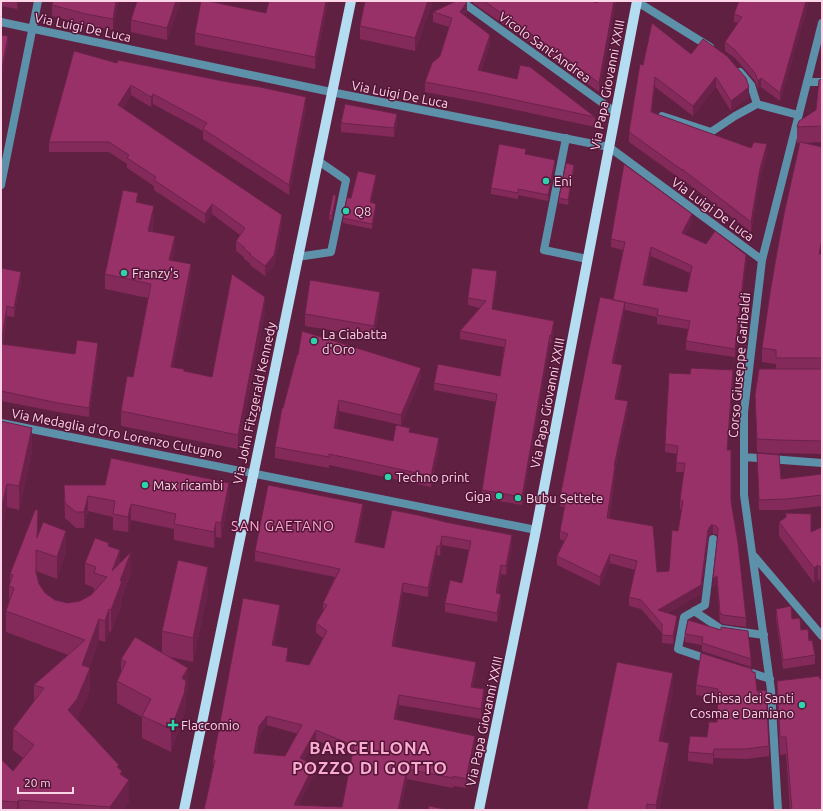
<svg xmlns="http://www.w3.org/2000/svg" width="823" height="811" font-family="Ubuntu,sans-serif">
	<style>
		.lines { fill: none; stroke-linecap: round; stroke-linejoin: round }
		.service { stroke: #5d91aa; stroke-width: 8 }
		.minor { stroke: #5d91aa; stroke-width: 8 }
		.primary { stroke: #b5ddf2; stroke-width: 10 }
		.wall { fill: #842a5a; fill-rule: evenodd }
		.shaded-wall { fill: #6b224a }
		.building { fill: #993169; stroke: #6b224a; fill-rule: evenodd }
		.poi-dot { fill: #2dd4ab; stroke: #531537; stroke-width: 1.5 }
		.labels { text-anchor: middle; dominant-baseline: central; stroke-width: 3; stroke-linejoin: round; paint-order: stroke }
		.street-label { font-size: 13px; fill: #fed5e7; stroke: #531537 }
		.poi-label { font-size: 13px; fill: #fed5e7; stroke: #531537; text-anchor: start }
		.neighbourhood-label { font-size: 14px; letter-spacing: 1px; fill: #faaccf; stroke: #531537 }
		.district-label { font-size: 17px; font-weight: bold; letter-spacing: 1px; fill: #faaccf; stroke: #531537 }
	</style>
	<rect width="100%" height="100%" fill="#5f2041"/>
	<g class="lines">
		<!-- service -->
		<path class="service" d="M 566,138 L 544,250 L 587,259
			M 297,257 L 331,252 L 346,180 L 317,160"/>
		<!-- minor -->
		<path class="minor" d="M 461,1 L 615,112
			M 636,1 L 710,47
			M 1,22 L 331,92 L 609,147 L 762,260
			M 740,72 L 751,85 L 757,104 L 798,115
			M 807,82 L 822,82
			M 662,116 L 711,132 L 735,116 L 757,104
			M 1,185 L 38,1
			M 1,423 L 536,530
			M 744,457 L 822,463
			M 754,556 L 822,636
			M 694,611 L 721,629 L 764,635
			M 710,660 L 678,649 L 684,617 L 705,605 L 713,539
			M 746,671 L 770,679
			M 778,810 L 771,690 L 744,495 L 744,412 L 762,260 L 822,23"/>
		<!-- primary -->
		<path class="primary" d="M 184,810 C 239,540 293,270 351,1
			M 479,810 L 536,530 L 637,1"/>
	</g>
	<!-- wall -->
	<path class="wall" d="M 1,1 L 19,1 L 17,9 L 1,6 Z
		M 53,1 L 118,1 L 113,30 L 86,25 L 52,16 L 52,5 Z
		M 137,1 L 181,1 L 167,40 L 131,32 L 131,20 Z
		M 328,1 L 315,69 L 195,45 L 195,33 L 266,13 Z
		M 365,1 L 433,1 L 415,51 L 360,39 L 360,26 Z
		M 473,1 L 592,1 L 597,3 L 598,1 L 616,1 L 599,92 L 566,68 L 473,3 Z
		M 809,1 L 780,101 L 761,87 L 758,89 L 755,81 L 735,58 L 725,51 L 725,42 L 738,23 L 734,22 L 734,14 Z
		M 433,12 L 467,12 L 464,15 L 490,45 L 481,71 L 595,117 L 595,127 L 483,103 L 425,92 L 425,82 L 440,56 L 449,27 L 433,22 Z
		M 691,54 L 749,97 L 731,111 L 716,87 L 693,116 L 655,87 L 652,112 L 767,154 L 760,179 L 751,232 L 682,179 L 682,180 L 629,142 L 629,132 L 643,65 Z
		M 117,63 L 306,107 L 289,195 L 203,139 L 203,131 L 153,104 L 151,107 L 131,95 L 123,108 L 282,225 L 274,265 L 265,276 L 250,265 L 250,263 L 244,259 L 244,257 L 236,251 L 236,241 L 240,235 L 212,214 L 205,224 L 154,190 L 154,186 L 127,168 L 127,164 L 109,152 L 49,152 L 49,142 Z
		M 822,79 L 822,142 L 801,143 L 822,147 L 822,454 L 779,453 L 779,454 L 757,452 L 755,395 L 776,369 L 776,364 L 762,362 L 762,348 L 800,143 L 797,143 L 797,127 L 816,110 Z
		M 341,123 L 397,123 L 394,137 L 341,132 Z
		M 526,154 L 555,166 L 548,201 L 518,195 L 518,199 L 491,194 L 491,188 Z
		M 574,170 L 568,205 L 559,203 L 559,198 Z
		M 376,179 L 371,202 L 376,208 L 372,229 L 343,223 L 343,218 L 351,198 Z
		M 336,200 L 332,220 L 329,220 L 329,215 Z
		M 138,202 L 154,221 L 152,231 L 175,251 L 172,261 L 191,279 L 173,367 L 184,371 L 212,377 L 265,312 L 238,449 L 121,426 L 121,411 L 133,377 L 148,298 L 105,289 L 105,274 Z
		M 692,223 L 685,234 L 746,263 L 735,357 L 686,350 L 686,341 L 688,329 L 657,324 L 657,317 L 625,310 L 614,364 L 622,374 L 617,399 L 628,410 L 615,470 L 615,475 L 609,519 L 657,572 L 669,571 L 678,531 L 682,510 L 680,509 L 680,500 L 684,472 L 676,472 L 677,454 L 665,452 L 665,444 L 733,379 L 727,450 L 731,501 L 746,618 L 746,627 L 723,624 L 720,622 L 717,585 L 713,587 L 718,536 L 716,534 L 711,534 L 708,538 L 701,594 L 668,613 L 677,625 L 673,644 L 662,643 L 662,633 L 641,609 L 629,606 L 629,597 L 635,570 L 610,563 L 600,586 L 557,565 L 557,556 L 564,541 L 560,539 L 560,531 L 565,508 L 560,506 L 560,497 L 613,300 L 623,250 L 611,247 L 611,239 ZM 651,256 L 690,273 L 687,292 L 645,285 Z
		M 1,268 L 21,282 L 14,317 L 7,316 L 3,344 L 75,354 L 98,353 L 89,417 L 58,412 L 1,401 Z
		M 497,279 L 493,309 L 554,329 L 551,343 L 550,343 L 522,505 L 482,498 L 482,490 L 496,402 L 434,390 L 434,383 L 500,376 L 504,347 L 460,339 L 460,331 L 480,308 L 468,305 L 468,298 Z
		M 380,303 L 374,337 L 305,326 L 305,314 Z
		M 421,378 L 401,425 L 339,411 L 336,429 L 393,441 L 410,432 L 439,449 L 431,487 L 329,465 L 329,468 L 275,458 L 275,447 L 283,408 Z
		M 1,421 L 32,452 L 19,510 L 7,507 Z
		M 757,453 L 781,479 L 822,474 L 822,506 L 786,510 L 759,510 Z
		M 64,485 L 229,499 L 221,538 L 216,537 L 214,548 L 174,540 L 174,529 L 131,520 L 128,532 L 113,530 L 113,517 L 88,511 L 84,528 L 76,528 L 65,518 Z
		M 392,510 L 512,545 L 506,575 L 501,574 L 498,593 L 501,603 L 497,622 L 445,612 L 445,603 L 462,583 L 469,550 L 442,545 L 440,556 L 437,555 L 428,597 L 403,592 L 394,646 L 476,672 L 473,687 L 484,698 L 481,719 L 399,705 L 396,720 L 475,745 L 466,788 L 453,786 L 453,788 L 407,779 L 400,810 L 204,810 L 213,766 L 213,760 L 280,615 L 274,645 L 288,658 L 287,661 L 309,665 L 323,638 L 316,633 L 316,623 L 323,612 L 323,603 L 335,577 L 255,561 L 255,551 L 363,513 L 357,542 L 384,548 ZM 267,725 L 298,734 L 285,756 L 256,753 L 259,735 ZM 316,740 L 352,755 L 342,807 L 298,806 L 314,775 L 304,760 Z
		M 779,522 L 811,532 L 822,527 L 822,579 L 820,581 L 818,579 L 814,583 L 779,536 Z
		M 37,536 L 66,552 L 57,579 L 36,571 L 36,575 L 39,584 L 45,593 L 55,600 L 68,603 L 80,601 L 91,595 L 94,591 L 94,588 L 85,584 L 85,563 L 109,546 L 120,563 L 131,573 L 122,597 L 122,603 L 111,632 L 109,631 L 105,642 L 99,640 L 89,668 L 90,690 L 77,720 L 119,768 L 122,775 L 129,802 L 123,810 L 1,810 L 1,759 L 13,771 L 23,758 L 13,750 L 13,729 L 34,702 L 34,685 L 68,655 L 6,632 L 6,611 L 9,602 L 9,586 L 10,582 L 10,574 Z
		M 208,591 L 193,662 L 170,657 L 188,690 L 186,693 L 186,703 L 184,716 L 171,752 L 142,738 L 142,717 L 117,703 L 117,681 L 121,672 L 121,659 L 162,652 L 162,631 Z
		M 776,609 L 792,619 L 809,641 L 815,655 L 815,664 L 783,669 L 776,618 Z
		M 688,620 L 751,659 L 751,667 L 702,651 L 702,645 L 685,642 L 685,634 Z
		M 820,679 L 822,810 L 790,810 L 786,754 L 780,755 L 777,698 L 777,681 Z
		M 696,685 L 757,691 L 769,746 L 769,756 L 746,759 L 714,758 L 713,764 L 688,761 L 688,752 L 707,737 L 717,722 L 718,698 L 696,695 Z
		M 673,690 L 662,741 L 669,760 L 659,810 L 587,810 Z"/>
	<!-- shaded-wall -->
	<path class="shaded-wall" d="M 17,1 L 19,1 L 17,9 Z
		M 116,1 L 118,1 L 113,30 L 113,19 Z
		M 176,1 L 181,1 L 167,40 L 167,28 Z
		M 326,1 L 328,1 L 315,69 L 315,57 Z
		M 428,1 L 433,1 L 415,51 L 415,38 Z
		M 614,1 L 616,1 L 599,92 L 599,83 Z
		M 806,1 L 809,1 L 780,101 L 780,93 Z
		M 467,2 L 467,12 L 460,22 L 460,12 Z
		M 490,35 L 490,45 L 478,80 L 478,70 Z
		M 8,36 L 8,46 L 1,82 L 1,72 Z
		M 655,77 L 655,87 L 651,122 L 651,112 Z
		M 716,77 L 716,87 L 693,116 L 693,106 Z
		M 761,78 L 761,87 L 758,89 L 758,81 Z
		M 131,85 L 131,95 L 118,115 L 118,105 Z
		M 749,87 L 749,97 L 731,111 L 731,101 Z
		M 153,94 L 153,104 L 151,107 L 151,97 Z
		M 306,97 L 306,107 L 289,195 L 289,185 Z
		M 397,114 L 397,123 L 394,137 L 394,128 Z
		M 767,144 L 767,154 L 760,179 L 751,232 L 751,222 L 760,169 Z
		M 555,160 L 555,166 L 548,201 L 548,195 Z
		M 574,165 L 574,170 L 568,205 L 568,200 Z
		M 376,175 L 376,179 L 370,207 L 370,202 Z
		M 138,193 L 138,208 L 136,202 Z
		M 336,195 L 336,200 L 332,220 L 332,216 Z
		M 212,204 L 212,214 L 205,224 L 205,214 Z
		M 376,204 L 376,208 L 372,229 L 372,224 Z
		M 154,206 L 154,221 L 148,245 L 148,231 Z
		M 692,214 L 692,223 L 682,241 L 682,233 Z
		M 282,215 L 282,225 L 274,265 L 265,276 L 265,266 Z
		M 175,236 L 175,251 L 169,275 L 169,260 Z
		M 822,240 L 822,253 L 819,267 L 819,254 Z
		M 651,247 L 651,256 L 643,293 L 643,285 Z
		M 746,255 L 746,263 L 735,357 L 735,349 Z
		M 191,264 L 191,279 L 171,381 L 171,367 Z
		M 497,271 L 497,279 L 492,317 L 492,309 Z
		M 21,272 L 21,282 L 14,317 L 14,308 Z
		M 380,292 L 380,303 L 374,337 L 374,326 Z
		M 265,297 L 265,312 L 238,449 L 238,435 Z
		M 625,302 L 625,311 L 612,372 L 612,363 Z
		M 7,306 L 7,316 L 1,354 L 1,344 Z
		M 554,321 L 554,329 L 551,343 L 551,336 Z
		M 550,335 L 550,343 L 522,505 L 522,497 Z
		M 98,343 L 98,353 L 89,417 L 89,408 Z
		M 622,365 L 622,374 L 615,408 L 615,399 Z
		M 421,368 L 421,378 L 401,425 L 401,415 Z
		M 733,370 L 733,379 L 727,458 L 727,450 Z
		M 339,400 L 339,411 L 334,439 L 334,428 Z
		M 628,401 L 628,410 L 615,470 L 615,475 L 607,527 L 607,518 L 614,466 Z
		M 32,428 L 32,452 L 19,510 L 19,486 Z
		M 439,438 L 439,449 L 431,487 L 431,476 Z
		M 229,483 L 229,499 L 221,538 L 221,523 Z
		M 7,484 L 7,507 L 1,534 L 1,511 Z
		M 88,496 L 88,511 L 84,528 L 84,512 Z
		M 131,504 L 131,520 L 128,532 L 128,517 Z
		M 363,504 L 363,513 L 355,551 L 355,542 Z
		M 216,522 L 216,537 L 214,548 L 214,532 Z
		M 711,525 L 713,525 L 713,534 L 711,534 L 708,538 L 701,594 L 658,619 L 658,610 Z
		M 66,531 L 66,552 L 57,579 L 57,557 Z
		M 512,535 L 512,545 L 506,575 L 506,566 Z
		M 442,536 L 442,545 L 440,556 L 440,546 Z
		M 437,546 L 437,555 L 428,597 L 428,588 Z
		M 120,550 L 120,572 L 112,571 Z
		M 131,552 L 131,573 L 122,597 L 122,603 L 111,632 L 111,610 L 120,581 Z
		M 610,554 L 610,563 L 600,586 L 600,577 Z
		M 501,565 L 501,574 L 496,602 L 496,593 Z
		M 818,565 L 818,579 L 814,583 L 814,568 Z
		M 822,565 L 822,579 L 820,581 L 820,567 Z
		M 208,567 L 208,591 L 193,662 L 193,638 Z
		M 717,576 L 717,585 L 713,587 L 713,579 Z
		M 403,583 L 403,592 L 392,655 L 392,646 Z
		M 501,594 L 501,603 L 497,622 L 497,613 Z
		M 280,605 L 280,615 L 272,654 L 272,645 Z
		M 109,609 L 109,631 L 105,642 L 105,621 Z
		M 677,616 L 677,625 L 673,644 L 673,636 Z
		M 99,619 L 99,640 L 82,686 L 82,665 Z
		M 288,648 L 288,658 L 286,670 L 286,661 Z
		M 476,662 L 476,672 L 471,696 L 471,687 Z
		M 90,668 L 90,690 L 77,721 L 68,710 Z
		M 188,668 L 188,690 L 186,693 L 186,703 L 184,716 L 171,752 L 171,729 L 182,678 Z
		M 673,673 L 673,690 L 659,758 L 659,741 Z
		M 484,689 L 484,698 L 481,719 L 481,709 Z
		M 399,695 L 399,705 L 394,729 L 394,719 Z
		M 267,716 L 267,725 L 259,735 L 254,762 L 254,753 L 259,726 Z
		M 316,730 L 316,740 L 300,768 L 300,758 Z
		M 475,736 L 475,745 L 466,788 L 466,779 Z
		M 669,743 L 669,760 L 659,810 L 656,810 L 656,805 Z
		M 714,749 L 714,758 L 713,764 L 713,754 Z
		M 314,765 L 314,775 L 296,810 L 294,805 Z
		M 407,769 L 407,779 L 400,810 L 398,810 Z
		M 122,771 L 122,790 L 129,780 L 129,802 L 123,810 L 110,810 L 110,807 L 120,774 Z
		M 19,800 L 19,810 L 17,810 L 17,802 Z"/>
	<!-- building -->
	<path class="building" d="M 53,1 L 116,1 L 113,19 L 86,14 L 52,5 Z
		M 137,1 L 176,1 L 167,28 L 131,20 Z
		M 201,1 L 208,1 L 266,13 L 269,1 L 326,1 L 315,57 L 195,33 Z
		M 365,1 L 428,1 L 415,38 L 360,26 Z
		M 456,1 L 465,1 L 467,2 L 460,12 L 490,35 L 478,70 L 517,79 L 520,65 L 530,67 L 595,117 L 483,93 L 425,82 L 432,63 L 440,56 L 452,18 L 433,12 Z
		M 484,1 L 592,1 L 597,3 L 598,1 L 614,1 L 599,83 L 566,58 Z
		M 739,1 L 806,1 L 780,93 L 761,78 L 758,81 L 755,73 L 735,50 L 725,42 L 742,17 L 734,14 Z
		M 652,23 L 691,54 L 703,39 L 727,56 L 746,78 L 749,87 L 731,101 L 716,77 L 693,106 L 655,77 L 651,112 L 751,148 L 754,142 L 767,144 L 760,169 L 751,222 L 682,169 L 682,170 L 629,132 L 640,64 L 643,65 Z
		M 1,35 L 8,36 L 1,72 Z
		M 74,51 L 117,63 L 118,60 L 228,82 L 260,87 L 306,97 L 289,185 L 203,129 L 207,123 L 153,94 L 151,97 L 131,85 L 118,105 L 282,215 L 274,255 L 265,266 L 250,255 L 251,254 L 244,249 L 245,248 L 236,241 L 245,228 L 212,204 L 205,214 L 154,180 L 156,177 L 127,158 L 129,155 L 109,142 L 49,142 Z
		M 822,79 L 822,126 L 797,127 L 799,121 L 816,110 L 819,80 Z
		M 345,104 L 397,114 L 394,128 L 341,123 Z
		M 800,142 L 822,147 L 822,240 L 819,254 L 822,254 L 822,358 L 776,358 L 776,350 L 762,348 L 770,293 L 777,252 L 784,214 Z
		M 499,144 L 526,149 L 525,154 L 555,160 L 548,195 L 518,189 L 518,193 L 491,188 Z
		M 566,163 L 574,165 L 568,200 L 559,198 Z
		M 624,164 L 692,214 L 682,233 L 706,244 L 715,231 L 746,255 L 735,349 L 686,341 L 690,321 L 657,315 L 658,309 L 613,300 L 625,242 L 611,239 ZM 651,247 L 692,266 L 687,292 L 643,285 Z
		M 358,171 L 376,175 L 370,202 L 376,204 L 372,224 L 343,218 L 347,198 L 351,198 Z
		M 123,190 L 138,193 L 136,202 L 154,206 L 148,231 L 175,236 L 169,260 L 191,264 L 171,367 L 184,369 L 184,371 L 212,377 L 232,274 L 265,297 L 238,435 L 121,411 L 127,376 L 133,377 L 151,284 L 105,274 Z
		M 333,195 L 336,195 L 332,216 L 329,215 Z
		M 1,268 L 21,272 L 14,308 L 7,306 L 1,344 L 75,354 L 77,340 L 98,343 L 89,408 L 58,403 L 1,391 Z
		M 472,268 L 497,271 L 492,309 L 554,321 L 551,336 L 550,335 L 522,497 L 482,490 L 497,394 L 434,383 L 438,364 L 500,376 L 506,340 L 460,331 L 486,301 L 468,298 Z
		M 310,280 L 380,292 L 374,326 L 305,314 Z
		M 600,297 L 625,302 L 612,363 L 622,365 L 615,399 L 628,401 L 614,466 L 615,466 L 607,518 L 653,526 L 657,572 L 669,571 L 672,530 L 678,531 L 683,501 L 680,500 L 685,463 L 676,463 L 678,446 L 665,444 L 669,373 L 690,374 L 691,368 L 733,370 L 727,450 L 731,450 L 731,501 L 738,543 L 746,618 L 723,615 L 720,613 L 717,576 L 713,579 L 718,531 L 718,528 L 716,526 L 713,525 L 711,525 L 708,530 L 701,585 L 658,610 L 677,616 L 673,636 L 662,635 L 662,624 L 641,600 L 629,597 L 637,561 L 610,554 L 600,577 L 557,556 L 568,534 L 560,531 L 566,499 L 560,497 L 587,359 Z
		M 302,331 L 421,368 L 401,415 L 339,400 L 334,428 L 393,441 L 396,425 L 410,428 L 409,432 L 439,438 L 431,476 L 329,454 L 329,457 L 275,447 L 282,408 L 283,408 L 297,355 L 298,355 Z
		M 759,369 L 822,369 L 822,441 L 779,440 L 757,439 L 755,395 Z
		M 1,421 L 32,428 L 19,486 L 7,484 L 1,511 Z
		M 757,453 L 779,455 L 781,479 L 822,474 L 822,495 L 786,499 L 759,500 Z
		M 111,458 L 229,483 L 221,523 L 216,522 L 214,532 L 174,524 L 176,514 L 131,504 L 128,517 L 113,514 L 115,501 L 88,496 L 84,512 L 76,512 L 65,503 L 64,485 L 105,485 Z
		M 268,485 L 363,504 L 355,542 L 384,548 L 392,510 L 418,515 L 445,522 L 512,535 L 506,566 L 501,565 L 496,593 L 501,594 L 497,613 L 445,603 L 450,580 L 462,583 L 471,541 L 442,536 L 440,546 L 437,546 L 428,588 L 403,583 L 392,646 L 476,662 L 471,687 L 484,689 L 481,709 L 399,695 L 394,719 L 475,736 L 466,779 L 453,776 L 453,778 L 407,769 L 398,810 L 204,810 L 215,760 L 213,760 L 243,598 L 280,605 L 272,645 L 288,648 L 286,661 L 309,665 L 327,631 L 316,623 L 327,605 L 323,603 L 340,569 L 255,551 ZM 267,716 L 302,725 L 285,756 L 254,753 L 259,726 ZM 316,730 L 354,746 L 342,807 L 294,805 L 314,765 L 300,758 Z
		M 35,510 L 38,510 L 37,538 L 43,522 L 66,531 L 57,557 L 36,550 L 36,572 L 39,584 L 45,593 L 55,600 L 68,603 L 80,601 L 91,595 L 107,577 L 94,573 L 96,567 L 85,563 L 95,538 L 109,543 L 108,546 L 120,550 L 112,571 L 131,552 L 120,581 L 122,581 L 111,610 L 109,609 L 105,621 L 99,619 L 82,665 L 90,668 L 77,699 L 68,710 L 119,765 L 117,767 L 122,771 L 120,774 L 129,780 L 110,807 L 19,800 L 17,802 L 1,801 L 1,759 L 13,771 L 34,745 L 13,729 L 44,688 L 34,685 L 85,640 L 6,611 L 14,588 L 9,586 L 13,575 L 10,574 Z
		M 786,513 L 811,514 L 811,532 L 822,527 L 822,565 L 820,567 L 818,565 L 814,568 L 779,522 L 786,517 Z
		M 178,560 L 208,567 L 193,638 L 162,631 Z
		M 791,606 L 792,619 L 800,618 L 801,630 L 808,629 L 809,641 L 812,640 L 815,655 L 783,660 L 776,609 Z
		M 688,620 L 721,630 L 721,627 L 748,631 L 751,659 L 702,643 L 703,637 L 685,634 Z
		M 135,637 L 188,668 L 182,678 L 186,681 L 184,694 L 171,729 L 142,716 L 151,699 L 117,681 L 126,662 L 121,659 Z
		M 701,653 L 752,669 L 752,672 L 755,672 L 757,691 L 766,690 L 769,746 L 746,749 L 714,749 L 713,754 L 688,752 L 690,736 L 707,737 L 709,722 L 717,722 L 718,689 L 696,685 Z
		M 617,662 L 673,673 L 659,741 L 669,743 L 656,805 L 647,804 L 646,810 L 587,810 Z
		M 819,676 L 820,679 L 822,679 L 822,810 L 792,810 L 786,737 L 780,737 L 777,681 Z
		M 429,806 L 449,810 L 428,810 Z"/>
	<!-- markers -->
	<g class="poi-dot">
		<circle cx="546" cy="181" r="4"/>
		<circle cx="346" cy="211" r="4"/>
		<circle cx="124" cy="273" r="4"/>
		<circle cx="314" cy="341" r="4"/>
		<circle cx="388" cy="477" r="4"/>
		<circle cx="145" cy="485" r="4"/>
		<circle cx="499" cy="496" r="4"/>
		<circle cx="518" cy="498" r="4"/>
		<circle cx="802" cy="705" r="4"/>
		<path d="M171 719h4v4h4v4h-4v4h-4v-4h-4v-4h4z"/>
	</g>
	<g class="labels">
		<!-- street labels -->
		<g class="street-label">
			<text transform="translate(83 27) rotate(12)">Via Luigi De Luca</text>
			<text transform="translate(545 47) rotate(36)">Vicolo Sant'Andrea</text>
			<text transform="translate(607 85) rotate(-79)">Via Papa Giovanni XXIII</text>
			<text transform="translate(400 94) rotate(11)">Via Luigi De Luca</text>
			<text transform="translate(713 209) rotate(36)">Via Luigi De Luca</text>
			<text transform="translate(739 365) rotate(-85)">Corso Giuseppe Garibaldi</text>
			<text transform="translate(254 403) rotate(-78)">Via John Fitzgerald Kennedy</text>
			<text transform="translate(547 403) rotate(-79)">Via Papa Giovanni XXIII</text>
			<text transform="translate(117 433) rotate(11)">Via Medaglia d'Oro Lorenzo Cutugno</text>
			<text transform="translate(484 721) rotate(-78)">Via Papa Giovanni XXIII</text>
		</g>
		<!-- poi labels -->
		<g class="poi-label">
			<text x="554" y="181">Eni</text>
			<text x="354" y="211">Q8</text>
			<text x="132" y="273">Franzy's</text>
			<text x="322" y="334">La Ciabatta<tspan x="322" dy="15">d'Oro</tspan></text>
			<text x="396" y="477">Techno print</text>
			<text x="153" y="485">Max ricambi</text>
			<text x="491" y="496" text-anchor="end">Giga</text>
			<text x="526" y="498">Bubu Settete</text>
			<text x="794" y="698" text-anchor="end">Chiesa dei Santi<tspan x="794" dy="15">Cosma e Damiano</tspan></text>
			<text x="181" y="725">Flaccomio</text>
		</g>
		<!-- neighbourhood labels -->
		<g class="neighbourhood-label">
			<text x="283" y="526">SAN GAETANO</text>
		</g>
		<!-- district labels -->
		<g class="district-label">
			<text x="370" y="747">BARCELLONA<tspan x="370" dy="20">POZZO DI GOTTO</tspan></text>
		</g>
	</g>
	<!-- border -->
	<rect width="823" height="811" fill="none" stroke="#fed5e7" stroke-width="4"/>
	<!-- scale -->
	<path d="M18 787v6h55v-6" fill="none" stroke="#fed5e7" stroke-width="2"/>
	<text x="24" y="787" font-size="12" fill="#fed5e7" stroke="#531537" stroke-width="3" paint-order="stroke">20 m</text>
</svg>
